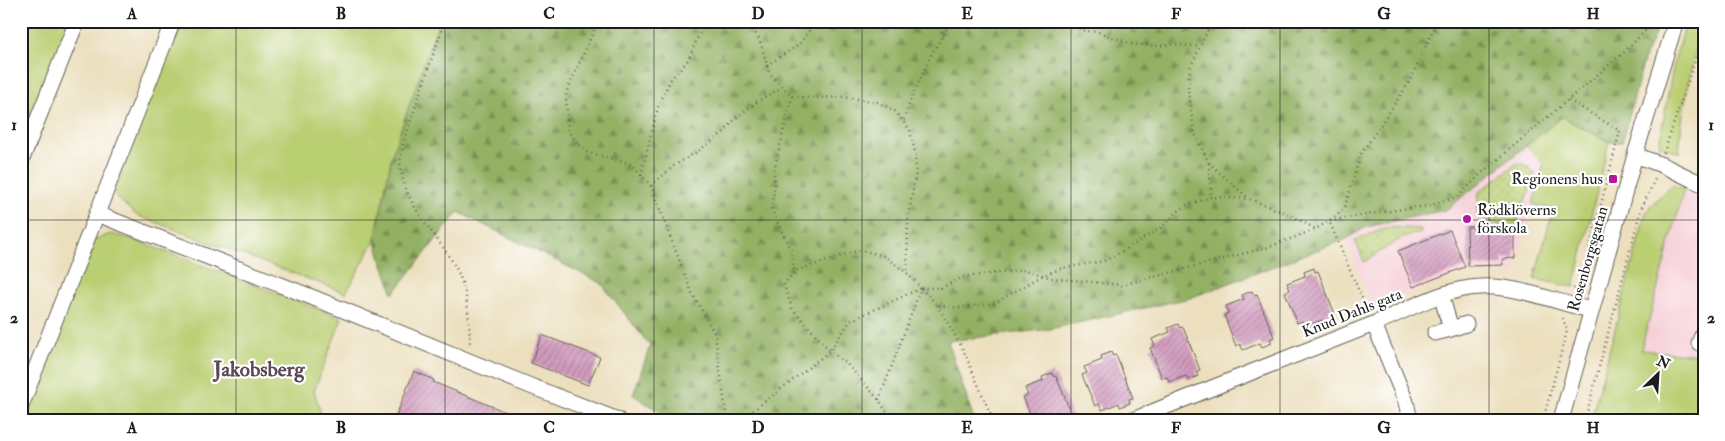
<svg xmlns="http://www.w3.org/2000/svg" width="1725" height="441" font-family="'IM FELL Double Pica',serif">
	<style>
		.built { fill: #f6cfd7 }
		.green { fill: #bace72; stroke: #6b7547 }
		.forest { fill: url(#forest-firs); stroke: #586640 }
		.park { fill: url(#park-dots); stroke: #6b7547 }
		.building { fill: url(#building-hatch) }
		.lines { fill: none; stroke-linecap: round; stroke-linejoin: round }
		.minor-casing { stroke: #656055; stroke-width: 17 }
		.path { stroke: #656055; stroke-width: 2.5; stroke-dasharray: 1 4; stroke-linecap: butt }
		.minor { stroke: #fff; stroke-width: 15 }
		.grid { fill: none; stroke: #1c1c1c; stroke-width: 1; stroke-opacity: 0.55 }
		.poi-dot { fill: #b5179e; stroke: #fff; stroke-width: 2 }
		.labels { text-anchor: middle; dominant-baseline: central; stroke-width: 4.5; stroke-linejoin: round; paint-order: stroke }
		.poi-label { font-size: 16px; fill: #1c1c1c; stroke: #fff; text-anchor: end }
		.street-label { font-size: 16px; fill: #1c1c1c; stroke: #fff }
		.district-label { font-size: 21px; font-weight: bold; fill: #5c4955; stroke: #fff }
		.neatline { fill: none; stroke: #1c1c1c; stroke-width: 2 }
		.grid-label { font-size: 16px; text-anchor: middle; font-weight: bold; fill: #1c1c1c }
	</style>
	<defs>
		<pattern id="forest-firs" width="22" height="20" patternUnits="userSpaceOnUse" patternTransform="scale(1.25)"><rect width="22" height="20" fill="#93b164"/><path d="M5 1l3.5 6h-7zM16 11l3.5 6h-7z" fill="#778f52"/></pattern>
		<pattern id="park-dots" width="8" height="8" patternUnits="userSpaceOnUse" patternTransform="scale(1.25)"><rect width="8" height="8" fill="#bace72"/><path d="M2 2h.1M6 6h.1" fill="none" stroke="#9fb062" stroke-width="1.8" stroke-linecap="round"/></pattern>
		<pattern id="building-hatch" width="6" height="6" patternUnits="userSpaceOnUse" patternTransform="scale(1.25)"><rect width="6" height="6" fill="#d29cbf"/><path d="M-1 1l2-2M0 6l6-6M5 7l2-2" fill="none" stroke="#aa7e9a"/></pattern>
	</defs>
	<rect width="100%" height="100%" fill="#fff"/>
	<filter id="ink" filterUnits="userSpaceOnUse"><feTurbulence type="fractalNoise" baseFrequency=".02" numOctaves="2"/><feDisplacementMap in="SourceGraphic" scale="10" xChannelSelector="R" yChannelSelector="G"/><feConvolveMatrix kernelMatrix="1 2 1 2 8 2 1 2 1" color-interpolation-filters="sRGB"/></filter>
	<filter id="wash" filterUnits="userSpaceOnUse"><feTurbulence type="fractalNoise" baseFrequency=".0096" numOctaves="4" result="noise"/><feDisplacementMap in="SourceGraphic" scale="20" xChannelSelector="R" yChannelSelector="G"/><feGaussianBlur stdDeviation="1.12" result="paint"/><feColorMatrix in="noise" values="0 0 0 0 0 0 0 0 0 0 0 0 0 0 0 0 0 1.4 0 .05"/><feComposite in="paint" operator="in"/></filter>
	<g filter="url(#wash)">
		<rect width="100%" height="100%" fill="#ecdfbe"/>
		<!-- built -->
		<path class="built" d="M 1526,146 L 1544,164 L 1514,274 L 1466,272 L 1372,308 L 1346,239 L 1365,227 L 1446,210 Z
			M 1704,164 L 1704,355 L 1641,350 L 1684,189 Z"/>
		<!-- green -->
		<path class="green" d="M 21,21 L 77,21 L 21,161 Z
			M 173,21 L 439,21 L 392,155 L 375,240 L 346,293 L 136,215 L 116,197 L 110,181 Z
			M 1687,21 L 1704,21 L 1704,24 C 1690,66 1682,109 1679,153 L 1659,145 L 1674,62 Z
			M 1562,117 L 1609,142 L 1574,287 L 1534,279 L 1553,210 L 1533,204 L 1544,164 L 1526,146 Z
			M 1672,185 L 1684,189 L 1641,350 L 1704,355 L 1704,420 L 1591,420 L 1645,215 L 1651,205 Z
			M 110,234 L 129,238 L 342,318 L 314,391 L 323,420 L 21,420 L 21,406 L 85,244 Z"/>
		<!-- forest -->
		<path class="forest" d="M 439,21 L 1661,21 L 1645,56 L 1622,142 L 1609,142 L 1562,117 L 1446,210 L 1366,227 L 1346,239 L 1190,298 L 1050,329 L 948,341 L 974,420 L 673,420 L 633,395 L 650,346 L 601,283 L 458,212 L 393,294 L 375,240 L 392,155 Z"/>
		<!-- park -->
		<path class="park" d="M 1517,163 C 1526,164 1530,167 1535,175 L 1514,229 L 1477,218 L 1479,192 Z
			M 1389,227 L 1421,229 L 1421,233 L 1402,238 L 1364,262 L 1355,240 Z"/>
		<g id="blocks">
			<!-- building -->
			<path class="building" d="M 1515,226 L 1515,258 L 1502,259 L 1503,265 L 1468,266 L 1467,227 Z
				M 1450,230 L 1465,267 L 1413,287 L 1398,251 Z
				M 1314,268 L 1315,272 L 1318,271 L 1335,314 L 1332,316 L 1333,320 L 1323,324 L 1322,320 L 1304,327 L 1302,321 L 1297,323 L 1285,292 L 1290,290 L 1287,283 L 1305,276 L 1304,272 Z
				M 1252,291 L 1254,295 L 1257,294 L 1274,337 L 1270,339 L 1272,343 L 1262,347 L 1260,343 L 1243,350 L 1240,344 L 1236,346 L 1224,315 L 1228,313 L 1226,306 L 1244,299 L 1242,295 Z
				M 1178,324 L 1180,328 L 1183,327 L 1200,370 L 1196,372 L 1198,376 L 1188,380 L 1186,376 L 1169,382 L 1167,377 L 1162,378 L 1150,348 L 1155,346 L 1152,339 L 1170,332 L 1168,328 Z
				M 542,335 L 600,357 L 588,385 L 531,363 Z
				M 1111,352 L 1113,356 L 1116,355 L 1133,398 L 1129,399 L 1130,403 L 1120,407 L 1119,403 L 1102,410 L 1099,404 L 1095,406 L 1082,375 L 1087,373 L 1084,367 L 1102,360 L 1101,356 Z
				M 414,371 L 434,380 L 433,382 L 525,420 L 406,420 L 396,416 Z
				M 1052,373 L 1054,377 L 1056,376 L 1074,420 L 1033,420 L 1023,397 L 1028,395 L 1025,388 L 1043,381 L 1042,377 Z"/>
		</g>
	</g>
	<g filter="url(#ink)">
		<use href="#blocks" fill-opacity="0" stroke="#656055" stroke-width="1"/>
		<g class="lines">
			<defs>
				<path id="minor" d="M 1635,155 L 1662,165 L 1704,185
					M 21,161 L 77,21
					M 97,214 L 309,296 L 528,385 L 618,420
					M 1441,295 L 1451,329 L 1466,324
					M 1374,324 L 1406,402 L 1410,420
					M 1435,333 L 1451,329
					M 1699,343 L 1704,331
					M 21,406 L 173,21
					M 1133,420 C 1210,388 1288,358 1366,327 C 1403,313 1440,289 1480,287 C 1517,285 1555,302 1591,310
					M 1561,420 L 1635,155 L 1676,21"/>
			</defs>
			<!-- minor casing -->
			<use href="#minor" class="minor-casing"/>
			<!-- path -->
			<path class="path" d="M 445,21 C 433,56 420,91 409,126 C 405,139 398,156 401,170 C 407,211 441,237 458,272 C 469,296 469,321 470,347
				M 598,21 L 566,93 L 568,131 L 586,152 L 633,165 L 651,186 L 691,291 L 715,334 L 727,420
				M 747,21 L 760,40 L 769,73 L 792,96 L 810,98 L 846,97 L 877,102 L 894,110 L 910,130 L 915,152 L 916,172 L 908,218 L 907,273
				M 939,21 L 943,37
				M 1066,21 L 1073,26 L 1085,31 L 1098,32 L 1132,44 L 1156,46 L 1175,44 L 1199,47
				M 1212,21 L 1190,68 L 1188,88 L 1194,132 L 1209,163 L 1248,198
				M 767,66 C 786,50 806,48 812,21
				M 792,96 L 774,170 L 775,187 L 771,208 L 791,251 L 795,271
				M 1569,100 L 1620,131 L 1580,284 L 1571,291
				M 904,120 L 910,101 L 932,53 L 952,21
				M 1664,153 C 1670,133 1677,114 1684,94 C 1690,75 1695,58 1704,40
				M 1209,163 L 1211,197
				M 641,175 L 658,107 L 671,79 L 688,60 L 705,21
				M 651,186 L 675,165 L 700,150 L 724,132 L 736,118 L 758,101 L 782,87
				M 937,305 L 963,349 L 987,406 L 994,420
				M 1368,312 L 1329,221 L 1403,209 L 1428,206 L 1457,197 L 1483,172 L 1622,54 L 1655,21
				M 879,400 L 921,288 L 937,305 L 958,308 L 995,303 L 1043,275 L 1063,268 L 1104,261 L 1125,250 L 1162,227 L 1184,206 L 1211,197 L 1249,199 L 1286,213 L 1316,229
				M 741,420 L 830,351 L 850,321 L 921,288
				M 892,420 L 879,400 L 847,364 L 830,351 L 792,308 L 784,284 L 795,271 L 860,250 L 884,256 L 907,273 L 921,288 L 941,288 L 963,277 L 1026,270 L 1052,278 L 1122,285 L 1269,247 L 1316,229 L 1329,221 L 1344,209 L 1361,154 L 1410,81 L 1437,21
				M 1543,420 L 1567,331 L 1563,318
				M 1585,420 L 1641,209 L 1656,177"/>
			<!-- minor -->
			<use href="#minor" class="minor"/>
		</g>
	</g>
	<!-- grid -->
	<path class="grid" d="M 236,21 L 236,420M 445,21 L 445,420M 654,21 L 654,420M 862,21 L 862,420M 1071,21 L 1071,420M 1280,21 L 1280,420M 1489,21 L 1489,420M 21,220 L 1704,220"/>
	<!-- markers -->
	<g class="poi-dot">
		<rect x="1608" y="174" width="10" height="10" rx="2.5"/>
		<circle cx="1467" cy="219" r="5"/>
	</g>
	<g class="labels">
		<!-- poi labels -->
		<g class="poi-label">
			<text x="1603" y="179">Regionens hus</text>
			<text x="1477" y="210" text-anchor="start">Rödklöverns<tspan x="1477" dy="18">förskola</tspan></text>
		</g>
		<!-- street labels -->
		<g class="street-label">
			<text transform="translate(1588 259) rotate(-74)">Rosenborgsgatan</text>
			<text transform="translate(1352 313) rotate(-22)">Knud Dahls gata</text>
		</g>
		<!-- district labels -->
		<g class="district-label">
			<text x="259" y="369">Jakobsberg</text>
		</g>
	</g>
	<!-- margin -->
	<rect width="1725" height="441" fill="none" stroke="#fff" stroke-width="55"/>
	<!-- north arrow -->
	<g transform="translate(1658 374) rotate(25)" stroke="#ffffff" stroke-width="4" paint-order="stroke">
	<path d="M0-4L9 19L0 12L-9 19Z" fill="#1c1c1c"/>
	<text y="-8" font-size="14" font-weight="bold" text-anchor="middle" fill="#1c1c1c">N</text>
	</g>
	<rect x="28" y="28" width="1670" height="386" class="neatline"/>
	<g class="grid-label">
		<text x="132" y="19">A</text>
		<text x="341" y="19">B</text>
		<text x="549" y="19">C</text>
		<text x="758" y="19">D</text>
		<text x="967" y="19">E</text>
		<text x="1176" y="19">F</text>
		<text x="1384" y="19">G</text>
		<text x="1593" y="19">H</text>
		<text x="14" y="130">1</text>
		<text x="1711" y="130">1</text>
		<text x="14" y="323">2</text>
		<text x="1711" y="323">2</text>
		<text x="132" y="433">A</text>
		<text x="341" y="433">B</text>
		<text x="549" y="433">C</text>
		<text x="758" y="433">D</text>
		<text x="967" y="433">E</text>
		<text x="1176" y="433">F</text>
		<text x="1384" y="433">G</text>
		<text x="1593" y="433">H</text>
	</g>
</svg>
